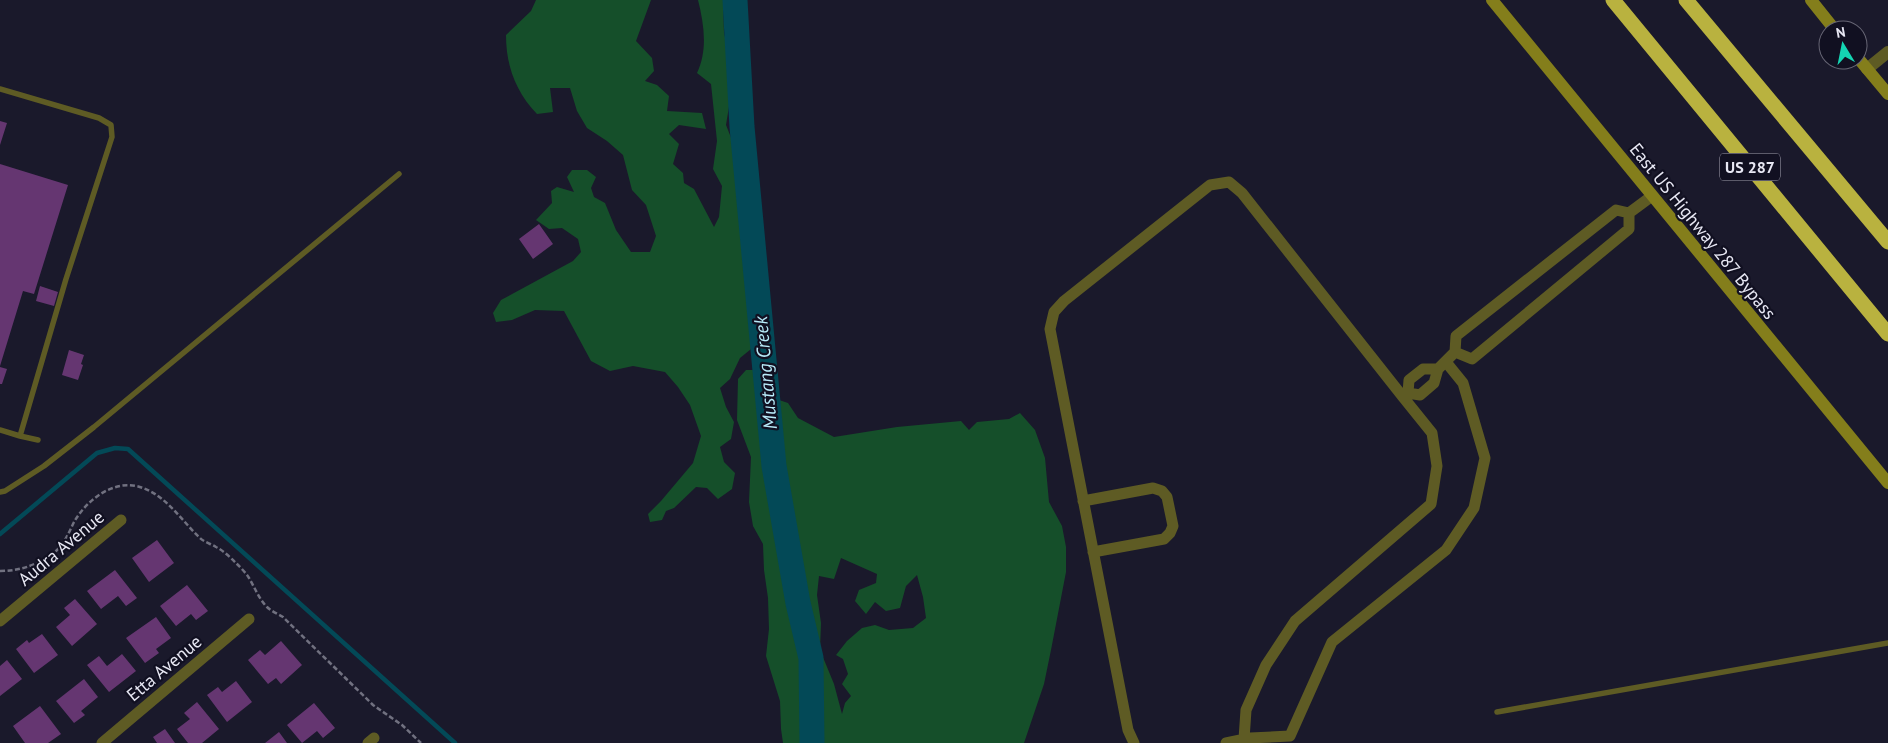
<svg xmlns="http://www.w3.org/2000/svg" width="1888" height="743" font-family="'PT Sans',sans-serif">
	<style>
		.forest { fill: #154f2a; fill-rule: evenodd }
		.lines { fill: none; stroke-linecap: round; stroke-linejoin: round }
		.stream { stroke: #034957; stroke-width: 4.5 }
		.river { stroke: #034957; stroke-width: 25 }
		.building { fill: #653671 }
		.path { stroke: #717180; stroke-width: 2.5; stroke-dasharray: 5 2.5; stroke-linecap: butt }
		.service { stroke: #5e5b24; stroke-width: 5.5 }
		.minor { stroke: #5e5b24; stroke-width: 11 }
		.tertiary { stroke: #5e5b24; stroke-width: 12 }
		.secondary { stroke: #847e1b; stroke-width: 12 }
		.motorway { stroke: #b9b23f; stroke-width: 15 }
		.labels { text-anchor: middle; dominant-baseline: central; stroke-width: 4.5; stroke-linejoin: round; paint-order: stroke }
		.shield { fill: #111021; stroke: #a8a7b5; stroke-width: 1 }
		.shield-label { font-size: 16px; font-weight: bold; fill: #e8e8f4 }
		.street-label { font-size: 18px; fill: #e8e8f4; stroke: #111021 }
		.water-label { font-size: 19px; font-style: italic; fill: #b8ebf9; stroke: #111021 }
	</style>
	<rect width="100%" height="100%" fill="#1a192b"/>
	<!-- forest -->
	<path class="forest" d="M 536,0 L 651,0 L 636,41 L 652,58 L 654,71 L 645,81 L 657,85 L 669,96 L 667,111 L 702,113 L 706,129 L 679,125 L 669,134 L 679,144 L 673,164 L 683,173 L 684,183 L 694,189 L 714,227 L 719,217 L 722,186 L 713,169 L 717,141 L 711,84 L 697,73 C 708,50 704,24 698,0 L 723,0 L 724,33 L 734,76 L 726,125 L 755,198 L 764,237 L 747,266 L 756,345 L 740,358 L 730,379 L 720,388 L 726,407 L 734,422 L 731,439 L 720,447 L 724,462 L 735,473 L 732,489 L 718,499 L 707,488 L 696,487 L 674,508 L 666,511 L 662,520 L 650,522 L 648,514 L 661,501 L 693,463 L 701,436 L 690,405 L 678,387 L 665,372 L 633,366 L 610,371 L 591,361 L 564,311 L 535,310 L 512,320 L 496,322 L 493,313 L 501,300 L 573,261 L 581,252 L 578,239 L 562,228 L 549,229 L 536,220 L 552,203 L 551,191 L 557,187 L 574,192 L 567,177 L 572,170 L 587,170 L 596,177 L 591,188 L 594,197 L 605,203 L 616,230 L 631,252 L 650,252 L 656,236 L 646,205 L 632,190 L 623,155 L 607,141 L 587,128 L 577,111 L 570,88 L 550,88 L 553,112 L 537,114 C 516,92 506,66 506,35 L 531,11 Z
		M 746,370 L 755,370 L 762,376 L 764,395 L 788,403 L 798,418 L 834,437 L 897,427 L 961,421 L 969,430 L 977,422 L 1009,419 L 1020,413 L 1035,430 L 1045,458 L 1049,502 L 1062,526 L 1066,547 L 1066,572 L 1051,650 L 1044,684 L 1024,743 L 783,743 L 781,729 L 780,701 L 766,656 L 769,629 L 768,598 L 764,570 L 763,544 L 753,526 L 749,502 L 751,457 L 737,420 L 738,379 ZM 841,558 L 877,574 L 876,583 L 859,590 L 855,601 L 866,614 L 875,602 L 886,611 L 900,608 L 906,586 L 917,575 L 923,597 L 926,618 L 913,628 L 889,630 L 875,625 L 862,628 L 847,641 L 836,655 L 843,659 L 848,674 L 842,684 L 851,696 L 845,703 L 842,714 L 834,684 L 820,650 L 821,623 L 817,595 L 819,576 L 834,579 Z"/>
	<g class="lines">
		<!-- stream -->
		<path class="stream" d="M 0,534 L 97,453 L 115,448 L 128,449 L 455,743"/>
		<!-- river -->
		<path class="river" d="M 735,0 L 742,127 L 774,466 L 798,603 L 811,658 L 812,743"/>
	</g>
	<!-- building -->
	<path class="building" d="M 0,121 L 7,123 L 0,145 Z
		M 0,164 L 68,185 L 34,294 L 23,291 L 0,366 Z
		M 539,224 L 553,244 L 533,259 L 519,239 Z
		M 40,286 L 58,292 L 54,306 L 36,301 Z
		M 69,350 L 84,355 L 81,364 L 83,365 L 78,380 L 62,375 Z
		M 0,367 L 7,369 L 2,384 L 0,384 Z
		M 157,540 L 174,563 L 149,582 L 132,558 Z
		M 115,570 L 137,598 L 126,606 L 118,596 L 101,609 L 87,591 Z
		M 187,585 L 208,611 L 196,620 L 191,614 L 176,626 L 160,606 Z
		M 75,599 L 97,624 L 72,646 L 56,627 L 70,615 L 64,608 Z
		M 156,617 L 171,638 L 156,649 L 159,653 L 145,663 L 126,638 Z
		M 42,634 L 58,655 L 34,673 L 16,649 L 27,640 L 29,643 Z
		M 281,641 L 302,665 L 281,684 L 276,678 L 268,684 L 248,660 L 260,650 L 265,655 Z
		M 122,654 L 136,671 L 109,692 L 87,665 L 99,656 L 107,666 Z
		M 7,660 L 22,679 L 0,696 L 0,666 Z
		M 84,679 L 98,697 L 81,711 L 85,715 L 74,723 L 56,701 Z
		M 236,681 L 252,702 L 227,722 L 207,695 L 218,687 L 222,692 Z
		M 197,702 L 219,729 L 202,743 L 188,743 L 177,729 L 190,719 L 184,713 Z
		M 314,703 L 335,728 L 323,738 L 317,731 L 302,743 L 287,725 Z
		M 40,706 L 61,734 L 48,743 L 25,743 L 13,726 Z
		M 165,729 L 175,743 L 157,743 L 153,737 Z
		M 279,732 L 287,743 L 265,743 Z"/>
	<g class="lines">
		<!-- path -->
		<path class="path" d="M 0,571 C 21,571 40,564 56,551 C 65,543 69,532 74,522 C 86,501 111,481 136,486 C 164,492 180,519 200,538 C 204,542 211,544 216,547 C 224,551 231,558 237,564 C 241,568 246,573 249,578 C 255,588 259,599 267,607 C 271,611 278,614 283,617 L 373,705 L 402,725 L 421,743"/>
		<!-- service -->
		<path class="service" d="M 0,89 L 99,118 L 111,125 L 112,137 L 66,279 L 20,436 L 0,430
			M 20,436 L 38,440
			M 0,492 L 5,491 L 44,466 L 94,427 L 399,174
			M 1497,712 L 1888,643"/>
		<!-- minor -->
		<path class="minor" d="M 1629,213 L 1652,196
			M 1455,352 L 1472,359 L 1629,229 L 1629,213
			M 1408,393 L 1409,380 L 1423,369 L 1438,369
			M 1083,501 L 1153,488 L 1162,491 L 1167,497 L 1173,526 L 1170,533 L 1164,539 L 1093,552
			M 0,621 L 121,520
			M 1244,739 L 1246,710 L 1266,665 L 1295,621 L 1431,504 L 1437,466 L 1432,433 L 1403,397
			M 102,743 L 249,619
			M 368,743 L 374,738
			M 1134,743 L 1128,730 L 1050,329 L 1054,312 L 1064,301 L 1210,185 L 1229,182 L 1242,193 L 1403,397 L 1408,393 L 1420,395 L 1434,383 L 1438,369 L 1455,352 L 1456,336 L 1616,210 L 1629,213
			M 1226,743 L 1250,738 L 1290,736 L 1332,642 L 1446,550 L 1474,508 L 1485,458 L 1463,383 L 1446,362"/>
		<!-- tertiary -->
		<path class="tertiary" d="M 1867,69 L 1888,52"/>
		<!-- secondary -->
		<path class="secondary" d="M 1492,0 L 1888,483
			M 1811,0 L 1835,30
			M 1858,58 L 1888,94"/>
		<!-- motorway -->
		<path class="motorway" d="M 1613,0 L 1888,334
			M 1686,0 L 1888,242"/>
	</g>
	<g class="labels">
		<!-- shield labels -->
		<rect class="shield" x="1720" y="153.5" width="60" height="27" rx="4"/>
		<g class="shield-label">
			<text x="1750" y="167">US 287</text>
		</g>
		<!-- street labels -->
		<g class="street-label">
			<text transform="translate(1703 231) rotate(51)">East US Highway 287 Bypass</text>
			<text transform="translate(61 548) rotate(-40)">Audra Avenue</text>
			<text transform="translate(164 668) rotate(-40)">Etta Avenue</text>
		</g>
		<!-- water labels -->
		<g class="water-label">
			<text transform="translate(765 373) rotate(-95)">Mustang Creek</text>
		</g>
	</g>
	<!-- north arrow -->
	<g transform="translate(1843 45) rotate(350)"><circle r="24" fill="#111021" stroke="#676675"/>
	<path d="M0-4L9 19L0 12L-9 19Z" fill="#14d5b3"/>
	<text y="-8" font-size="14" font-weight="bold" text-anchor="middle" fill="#e8e8f4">N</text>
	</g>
</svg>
